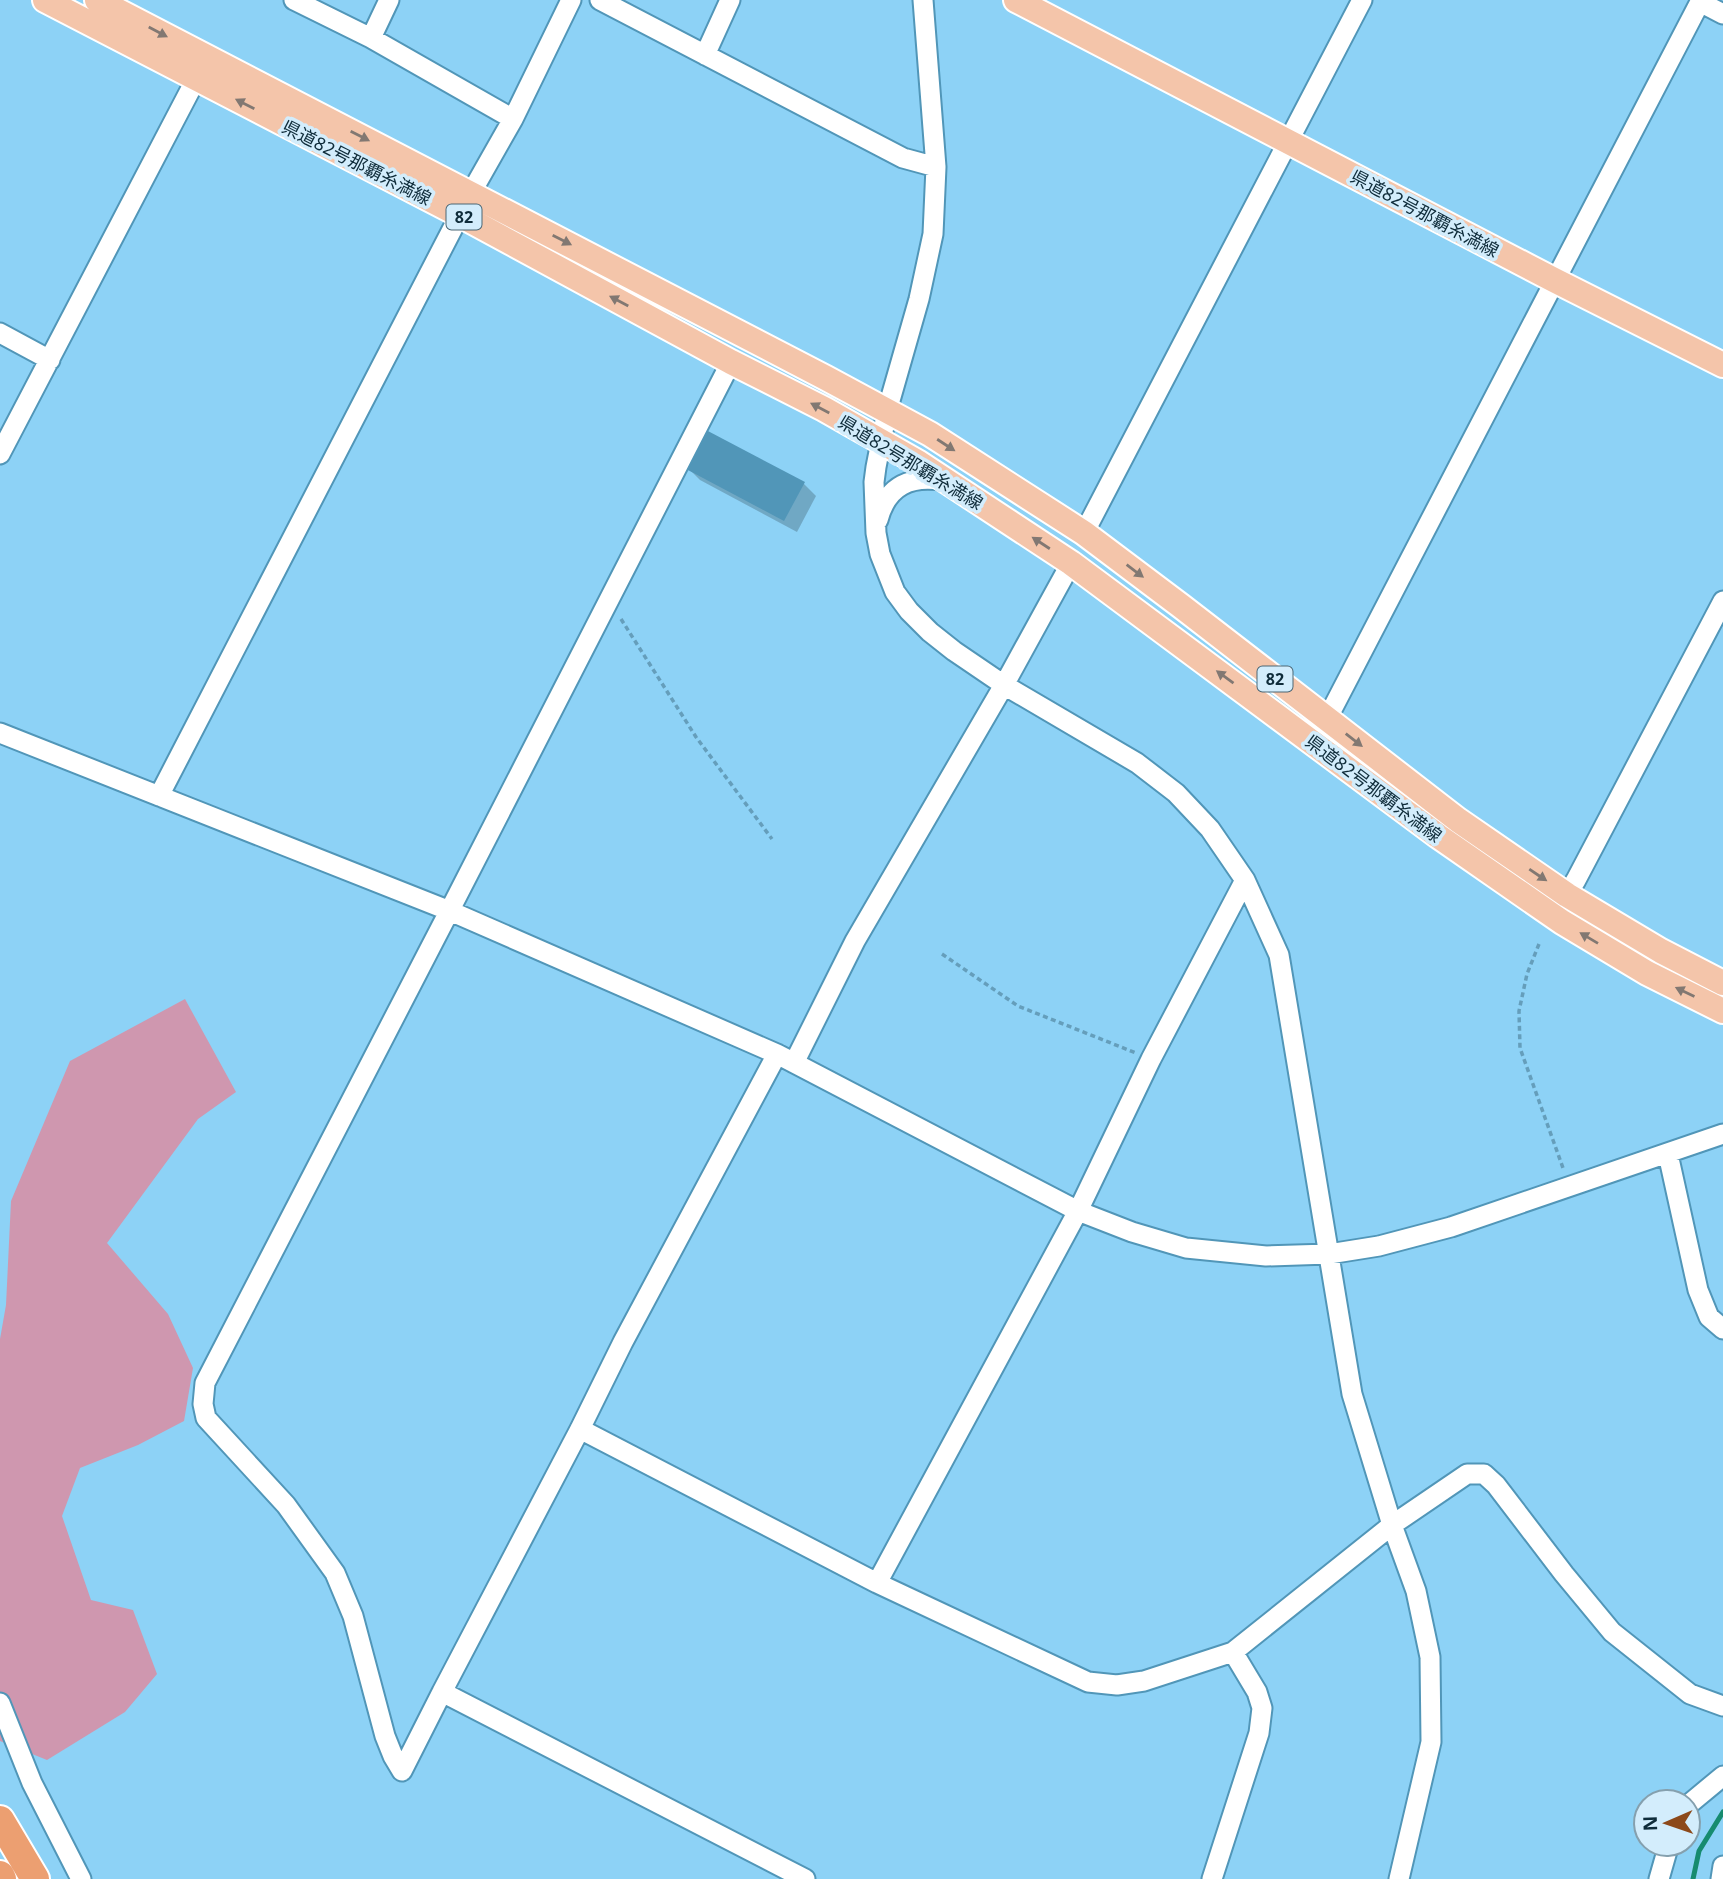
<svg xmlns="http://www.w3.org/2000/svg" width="1723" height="1879" font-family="'Noto Sans','Noto Sans JP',sans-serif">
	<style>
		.green { fill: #cf97af }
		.shadow { fill: #0003 }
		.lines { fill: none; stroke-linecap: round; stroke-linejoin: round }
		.stream { stroke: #168b6f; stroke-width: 5 }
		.building { fill: #5196b8 }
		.minor-casing { stroke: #5196b8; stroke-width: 23 }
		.major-casing { stroke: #fff; stroke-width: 28 }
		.highway-casing { stroke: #fff; stroke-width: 32 }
		.path { stroke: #659ebb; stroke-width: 3.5; stroke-dasharray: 5 3.5; stroke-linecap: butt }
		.minor { stroke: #fff; stroke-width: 19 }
		.major { stroke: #f4c5aa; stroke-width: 24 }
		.highway { stroke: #ec9f71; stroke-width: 28 }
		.oneway { fill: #827872 }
		.labels { text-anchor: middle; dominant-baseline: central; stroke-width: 7; stroke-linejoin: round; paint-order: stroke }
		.shield { fill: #d3edfc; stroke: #4a6674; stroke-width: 2 }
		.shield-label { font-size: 16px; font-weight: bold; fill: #0f2c3a }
		.street-label { font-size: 18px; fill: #0f2c3a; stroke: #d3edfc }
	</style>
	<rect width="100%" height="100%" fill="#8dd2f6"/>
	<!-- green -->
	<path class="green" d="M 185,999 L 236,1092 L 198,1119 L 107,1243 L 168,1314 L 193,1368 L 184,1421 L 138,1445 L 80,1468 L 62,1516 L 91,1600 L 133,1610 L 157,1674 L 125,1712 L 47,1760 L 0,1741 L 0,1339 L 6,1305 L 11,1201 L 70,1061 Z"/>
	<!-- shadow -->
	<path class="shadow" d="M 688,468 L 804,484 L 816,496 L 797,532 L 700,480 Z"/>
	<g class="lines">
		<!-- stream -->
		<path class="stream" d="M 1693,1879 L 1699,1851 L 1723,1812"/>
	</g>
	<!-- building -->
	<path class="building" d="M 706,430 L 805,482 L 784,521 L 686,469 Z"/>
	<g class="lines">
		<defs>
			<path id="minor" d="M 294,0 L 371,38 L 513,119
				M 600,0 L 903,158 L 936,167
				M 923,0 L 936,167 L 933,234 L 919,299 L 887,411 L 876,467 L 874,482 L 876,533 L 880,554 L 895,592 L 909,611 L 930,632 L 954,651 L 1004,685 L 1137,763 L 1176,793 L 1210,829 L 1245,880 L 1279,955 L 1352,1394 L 1392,1525 L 1416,1591 L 1430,1657 L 1431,1742 L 1399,1879
				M 1700,2 L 1723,14
				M 371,38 L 389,0
				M 705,55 L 730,0
				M 0,333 L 50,360
				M 0,454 L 196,79
				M 878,520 C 887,485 911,475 945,481
				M 1084,533 L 1362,0
				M 1327,719 L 1701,0
				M 0,733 L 450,911 L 777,1054 L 1078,1211 L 1132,1232 L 1186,1248 L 1266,1256 L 1329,1254 L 1379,1246 L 1451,1227 L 1723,1134
				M 159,796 L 471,193 L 513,119 L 571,0
				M 1567,895 L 1576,880 L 1723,601
				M 777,1054 L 623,1342 L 580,1429 L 442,1692 L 805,1879
				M 794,1063 L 855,941 L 1004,685 L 1071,563
				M 1668,1154 L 1698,1290 L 1709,1317 L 1723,1329
				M 580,1429 L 877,1583 L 1088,1682 L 1117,1685 L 1144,1681 L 1233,1652 L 1392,1525 L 1467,1474 L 1484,1474 L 1496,1485 L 1564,1574 L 1612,1632 L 1690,1694 L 1723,1706
				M 877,1583 L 1078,1211 L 1151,1059 L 1245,880
				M 442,1692 L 402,1771 L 393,1756 L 385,1736 L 353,1616 L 335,1573 L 286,1505 L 206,1418 L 203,1404 L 205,1383 L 454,902 L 731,362
				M 0,1703 L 32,1783 L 81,1879
				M 1688,1805 L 1723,1776
				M 1212,1879 L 1259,1733 L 1262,1708 L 1257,1692 L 1233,1652
				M 1659,1879 L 1669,1844
				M 1721,1879 L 1723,1866"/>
			<path id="major" d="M 45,0 L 460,215 L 731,362 L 824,409 L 919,463 L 1071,563 L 1438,836 L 1562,922 L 1647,973 L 1723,1011
				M 97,0 L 826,378 L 930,434 L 1084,533 L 1181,606 L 1458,820 L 1567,895 L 1661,951 L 1723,983
				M 1016,0 L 1554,280 L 1723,365"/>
			<path id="highway" d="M 0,1820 L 35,1879
				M 0,1875 L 2,1879"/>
		</defs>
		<!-- minor casing -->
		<use href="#minor" class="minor-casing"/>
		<!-- major casing -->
		<use href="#major" class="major-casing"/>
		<!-- highway casing -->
		<use href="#highway" class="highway-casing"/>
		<!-- path -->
		<path class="path" d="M 621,619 L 696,737 L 772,839
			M 1539,944 L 1527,974 L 1519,1011 L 1520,1048 L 1563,1168
			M 942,954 L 1018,1006 L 1136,1053"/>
		<!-- minor -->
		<use href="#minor" class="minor"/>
		<!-- major -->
		<use href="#major" class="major"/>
		<!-- highway -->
		<use href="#highway" class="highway"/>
	</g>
	<!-- one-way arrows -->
	<defs><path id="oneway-solid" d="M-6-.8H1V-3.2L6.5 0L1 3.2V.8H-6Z" transform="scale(1.75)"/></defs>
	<g class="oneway">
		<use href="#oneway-solid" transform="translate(158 32) rotate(28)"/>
		<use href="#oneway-solid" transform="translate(245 104) rotate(-153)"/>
		<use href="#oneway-solid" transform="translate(360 136) rotate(27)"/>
		<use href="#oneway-solid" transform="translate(562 240) rotate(27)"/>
		<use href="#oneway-solid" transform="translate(619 301) rotate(-152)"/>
		<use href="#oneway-solid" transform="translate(820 408) rotate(-152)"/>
		<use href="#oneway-solid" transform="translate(946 445) rotate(33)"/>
		<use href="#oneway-solid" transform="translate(1041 543) rotate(-147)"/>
		<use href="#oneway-solid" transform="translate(1135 571) rotate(37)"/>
		<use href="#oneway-solid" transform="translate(1225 677) rotate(-144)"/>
		<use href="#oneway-solid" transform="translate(1354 740) rotate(38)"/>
		<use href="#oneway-solid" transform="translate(1538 875) rotate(34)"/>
		<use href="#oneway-solid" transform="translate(1589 938) rotate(-149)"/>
		<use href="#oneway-solid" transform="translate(1685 992) rotate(-154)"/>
	</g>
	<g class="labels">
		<!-- shield labels -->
		<g class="shield">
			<rect x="446.5" y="204.5" width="35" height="25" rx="5"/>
			<rect x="1257.5" y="666.5" width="35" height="25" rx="5"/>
		</g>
		<g class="shield-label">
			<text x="464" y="217">82</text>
			<text x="1275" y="679">82</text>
		</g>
		<!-- street labels -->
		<g class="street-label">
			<text transform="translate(357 162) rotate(27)">県道82号那覇糸満線</text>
			<text transform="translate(1425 213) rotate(28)">県道82号那覇糸満線</text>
			<text transform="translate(911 462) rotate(31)">県道82号那覇糸満線</text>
			<text transform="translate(1374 788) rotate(37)">県道82号那覇糸満線</text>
		</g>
	</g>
	<!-- north arrow -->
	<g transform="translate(1667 1823) rotate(268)"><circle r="33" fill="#d3edfc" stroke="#85a0ae" stroke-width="2"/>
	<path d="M0-5L12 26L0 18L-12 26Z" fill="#8c491a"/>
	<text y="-10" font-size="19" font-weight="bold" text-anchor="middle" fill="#0f2c3a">N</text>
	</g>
</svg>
